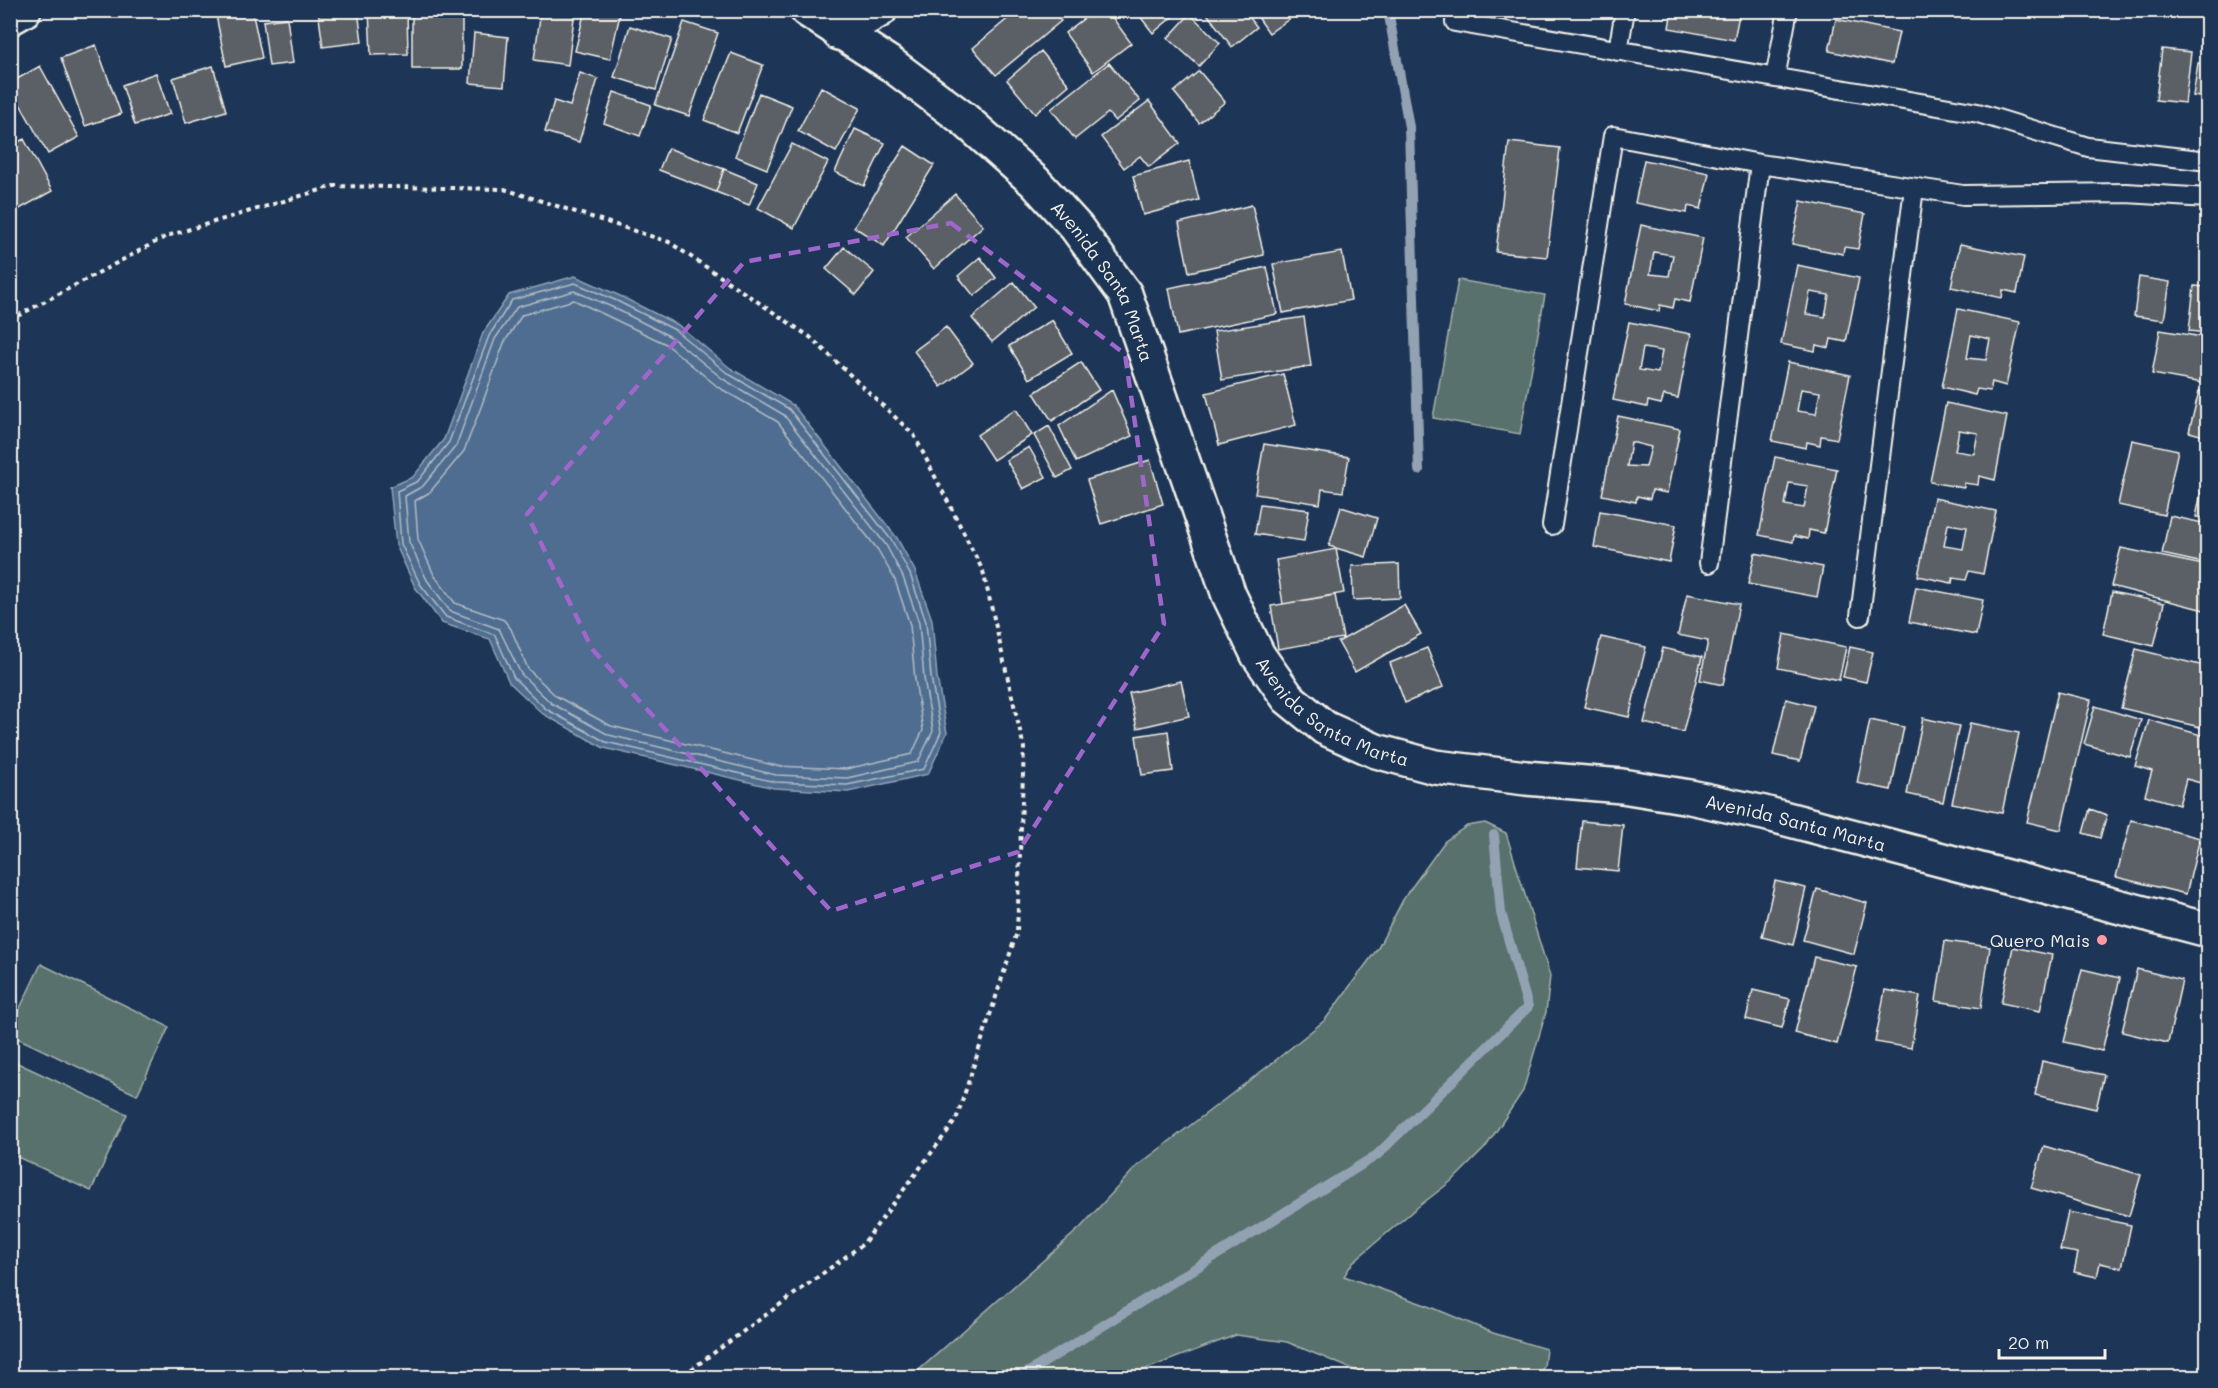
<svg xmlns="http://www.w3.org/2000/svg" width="2218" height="1388" font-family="Mali,sans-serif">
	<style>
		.green { fill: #58716d; stroke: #a6b1aa; stroke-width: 1.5 }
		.water { fill: #506d90; stroke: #92a2b3; stroke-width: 1.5 }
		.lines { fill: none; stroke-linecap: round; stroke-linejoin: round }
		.shore { stroke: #b2bcc5; stroke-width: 1.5 }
		.stream { stroke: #92a2b3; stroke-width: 10 }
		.building { fill: #5a6066; stroke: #f4f1e8; stroke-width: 1.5; fill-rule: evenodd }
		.lane-casing { stroke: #f4f1e8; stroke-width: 22 }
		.street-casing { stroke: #f4f1e8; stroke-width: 38 }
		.secondary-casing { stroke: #f4f1e8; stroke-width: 38 }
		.path { stroke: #f4f1e8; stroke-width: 4; stroke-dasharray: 4.5 4.5; stroke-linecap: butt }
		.lane { stroke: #1d3557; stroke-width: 18 }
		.street { stroke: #1d3557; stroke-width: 33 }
		.secondary { stroke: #1d3557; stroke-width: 33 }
		.marked { fill: none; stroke: #9f67cb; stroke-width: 4.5; stroke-dasharray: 12 8; stroke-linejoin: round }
		.poi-dot { fill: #ff9aa2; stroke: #1d3557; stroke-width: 2 }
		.labels { text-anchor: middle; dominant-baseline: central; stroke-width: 4.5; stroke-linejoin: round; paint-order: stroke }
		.street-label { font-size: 18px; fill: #f4f1e8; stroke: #1d3557 }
		.poi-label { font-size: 18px; fill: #f4f1e8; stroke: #1d3557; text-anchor: end }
	</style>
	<rect width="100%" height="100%" fill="#1d3557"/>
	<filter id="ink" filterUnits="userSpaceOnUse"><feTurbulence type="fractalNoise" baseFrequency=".0167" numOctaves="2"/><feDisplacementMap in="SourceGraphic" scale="12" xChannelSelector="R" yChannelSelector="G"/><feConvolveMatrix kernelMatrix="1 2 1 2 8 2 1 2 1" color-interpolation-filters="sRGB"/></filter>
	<g filter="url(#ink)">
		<!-- green -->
		<path class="green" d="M 1458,280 L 1545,295 L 1520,434 L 1433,418 Z
			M 1485,823 L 1506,833 L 1550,976 L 1546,1012 L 1523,1091 L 1485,1148 L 1454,1179 L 1414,1210 L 1353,1262 L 1344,1276 L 1431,1307 L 1493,1333 L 1546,1349 L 1544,1367 L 1535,1377 L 1371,1377 L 1287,1342 L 1236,1335 L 1125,1377 L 911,1377 L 1080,1228 L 1137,1166 L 1271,1064 L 1325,1020 L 1378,948 L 1404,898 L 1445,841 L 1467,826 Z
			M 41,964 L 169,1027 L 137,1095 L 11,1035 L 11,1027 Z
			M 11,1060 L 127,1114 L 91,1191 L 11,1154 Z"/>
		<!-- water -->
		<path class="water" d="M 575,276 L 618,295 L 678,325 L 730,368 L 793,405 L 897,538 L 915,571 L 932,620 L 937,677 L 947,733 L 928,774 L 848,792 L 774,788 L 604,748 L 543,714 L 509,682 L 490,639 L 442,623 L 415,587 L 396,545 L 390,487 L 413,477 L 444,439 L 483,333 L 509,295 Z"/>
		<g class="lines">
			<!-- shore -->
			<path class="shore" d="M 575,283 L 615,300 L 675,330 L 727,373 L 789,409 L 892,541 L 910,574 L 926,622 L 931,677 L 941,732 L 924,769 L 847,785 L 775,782 L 606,742 L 546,709 L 514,678 L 495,635 L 446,617 L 420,584 L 401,544 L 397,491 L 418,481 L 449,442 L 489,336 L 512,300 Z
				M 574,291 L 612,307 L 671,337 L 723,379 L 784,415 L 886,545 L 903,577 L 919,623 L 924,678 L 933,731 L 918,762 L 847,778 L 776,775 L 609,735 L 551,703 L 521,674 L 499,629 L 450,611 L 427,580 L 409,542 L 405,496 L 423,486 L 456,446 L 495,339 L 517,307 Z
				M 574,300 L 666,344 L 718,387 L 778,422 L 878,550 L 895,580 L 910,625 L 915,680 L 923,730 L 912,754 L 846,769 L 777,766 L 611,726 L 556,696 L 528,669 L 511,629 L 504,620 L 455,603 L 434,575 L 418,539 L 415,501 L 430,492 L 464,451 L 481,407 L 504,343 L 522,315 Z"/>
			<!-- stream -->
			<path class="stream" d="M 1388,10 L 1409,127 L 1419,470
				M 1019,1378 L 1377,1155 L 1528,1007 L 1501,913 L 1494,835"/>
		</g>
		<!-- building -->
		<path class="building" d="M 215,10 L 252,10 L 262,58 L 226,66 Z
			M 318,10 L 358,10 L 362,42 L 323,47 Z
			M 369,10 L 407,10 L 408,54 L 371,55 Z
			M 412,10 L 462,10 L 462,69 L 412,69 Z
			M 541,10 L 575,10 L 568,65 L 534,60 Z
			M 585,10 L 621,10 L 610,59 L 575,51 Z
			M 1018,10 L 1052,10 L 1061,21 L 996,75 L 973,48 Z
			M 1095,10 L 1107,10 L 1131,43 L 1093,72 L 1065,33 Z
			M 1135,10 L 1175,10 L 1177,13 L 1153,33 Z
			M 1244,10 L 1257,27 L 1232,47 L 1205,11 Z
			M 1253,10 L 1292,10 L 1295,15 L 1269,33 Z
			M 1672,10 L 1740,10 L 1734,40 L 1669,28 Z
			M 1190,14 L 1220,43 L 1199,66 L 1168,38 Z
			M 287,18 L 293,63 L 269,66 L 263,21 Z
			M 1836,19 L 1899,32 L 1892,64 L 1829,51 Z
			M 684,22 L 718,33 L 689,116 L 655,105 Z
			M 630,26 L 672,39 L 656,90 L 614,77 Z
			M 474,33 L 508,37 L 504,86 L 470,83 Z
			M 96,45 L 121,114 L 85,126 L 61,58 Z
			M 2162,49 L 2191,52 L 2185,103 L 2156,100 Z
			M 1041,51 L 1069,85 L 1035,114 L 1007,80 Z
			M 731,53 L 763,65 L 737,133 L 704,120 Z
			M 1109,63 L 1140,101 L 1115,121 L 1108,113 L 1075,139 L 1051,109 Z
			M 2198,63 L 2208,64 L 2208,98 L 2193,96 Z
			M 40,66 L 79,137 L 48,154 L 10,86 L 10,83 Z
			M 213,66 L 226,111 L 186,123 L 173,78 Z
			M 1199,71 L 1225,102 L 1199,123 L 1174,92 Z
			M 156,73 L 170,114 L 135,125 L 122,85 Z
			M 580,73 L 598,79 L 579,142 L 545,132 L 554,101 L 570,106 Z
			M 821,87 L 860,108 L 836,152 L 798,131 Z
			M 614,92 L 651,105 L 640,136 L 604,123 Z
			M 759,93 L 792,106 L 767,169 L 735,156 Z
			M 1149,101 L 1180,143 L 1149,167 L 1140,156 L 1124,168 L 1101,137 Z
			M 855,129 L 885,143 L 864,186 L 835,172 Z
			M 24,139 L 52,191 L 16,211 L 10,200 L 10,146 Z
			M 1509,142 L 1560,148 L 1547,257 L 1496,252 Z
			M 792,144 L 828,162 L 794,228 L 758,208 Z
			M 905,146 L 934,165 L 884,246 L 854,227 Z
			M 668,148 L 724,169 L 716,192 L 659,170 Z
			M 1644,160 L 1709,173 L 1701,209 L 1688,206 L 1687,213 L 1635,203 Z
			M 1189,161 L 1199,200 L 1143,215 L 1133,176 Z
			M 724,169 L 758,183 L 749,205 L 716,192 Z
			M 955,194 L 983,226 L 934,269 L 906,237 Z
			M 1801,201 L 1865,214 L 1858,249 L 1844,247 L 1843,254 L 1792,244 Z
			M 1252,205 L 1264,255 L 1189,272 L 1179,223 Z
			M 1641,225 L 1703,238 L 1690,302 L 1675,299 L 1673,308 L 1660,305 L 1659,311 L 1625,304 ZM 1654,252 L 1673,255 L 1669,276 L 1650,274 Z
			M 1960,244 L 2024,257 L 2017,293 L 2003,290 L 2002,298 L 1951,287 Z
			M 844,247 L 874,272 L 856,295 L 826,269 Z
			M 1342,252 L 1351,300 L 1283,313 L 1273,264 Z
			M 980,257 L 996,278 L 974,296 L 958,276 Z
			M 1797,265 L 1859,278 L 1846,342 L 1831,339 L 1829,348 L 1816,345 L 1815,351 L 1781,344 ZM 1810,292 L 1829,295 L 1825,317 L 1806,314 Z
			M 1267,267 L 1277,314 L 1178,335 L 1169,288 Z
			M 2139,277 L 2170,282 L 2164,320 L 2134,316 Z
			M 1014,282 L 1034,307 L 992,342 L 972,318 Z
			M 2194,286 L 2208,287 L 2208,333 L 2189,331 Z
			M 1958,309 L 2020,322 L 2006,386 L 1992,382 L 1990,391 L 1977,389 L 1975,395 L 1942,387 ZM 1971,335 L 1990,339 L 1986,360 L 1967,358 Z
			M 1304,317 L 1311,366 L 1222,380 L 1214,331 Z
			M 1052,320 L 1072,353 L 1029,379 L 1009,346 Z
			M 1629,322 L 1691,334 L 1678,398 L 1664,395 L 1661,404 L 1648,401 L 1647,407 L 1613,400 ZM 1643,348 L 1662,351 L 1658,373 L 1639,370 Z
			M 946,327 L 973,363 L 941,387 L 914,351 Z
			M 2160,330 L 2208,338 L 2208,384 L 2152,374 Z
			M 1081,362 L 1099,390 L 1052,421 L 1034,393 Z
			M 1788,362 L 1850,375 L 1837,439 L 1821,436 L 1820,445 L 1807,442 L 1806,448 L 1772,441 ZM 1801,389 L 1820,392 L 1816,414 L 1797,411 Z
			M 1283,374 L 1296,425 L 1219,445 L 1206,393 Z
			M 1112,390 L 1132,436 L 1076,462 L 1059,426 Z
			M 2199,391 L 2208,393 L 2208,437 L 2189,432 Z
			M 1946,403 L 2007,416 L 1995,480 L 1979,476 L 1978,485 L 1964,483 L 1964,488 L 1930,482 ZM 1959,430 L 1978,433 L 1974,454 L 1955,451 Z
			M 1016,409 L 1032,435 L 993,460 L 977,435 Z
			M 1618,416 L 1680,429 L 1667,493 L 1652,490 L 1650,499 L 1637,496 L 1636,502 L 1602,495 ZM 1631,442 L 1651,447 L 1646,467 L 1627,466 Z
			M 1049,426 L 1072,470 L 1057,478 L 1034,435 Z
			M 2132,440 L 2178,450 L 2164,515 L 2118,505 Z
			M 1264,444 L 1349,457 L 1343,492 L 1322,489 L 1320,504 L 1255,494 Z
			M 1029,447 L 1046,477 L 1023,489 L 1006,460 Z
			M 1775,457 L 1837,469 L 1824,533 L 1809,530 L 1808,539 L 1794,536 L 1793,542 L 1759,535 ZM 1789,483 L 1808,486 L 1804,508 L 1785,505 Z
			M 1150,460 L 1163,504 L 1101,524 L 1087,480 Z
			M 2205,474 L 2208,475 L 2208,519 L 2196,517 Z
			M 1934,498 L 1996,511 L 1983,574 L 1969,571 L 1966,580 L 1953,578 L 1952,583 L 1918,576 ZM 1948,524 L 1967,527 L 1963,549 L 1944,546 Z
			M 1260,504 L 1309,510 L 1304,541 L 1255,534 Z
			M 1341,507 L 1377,518 L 1366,557 L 1329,546 Z
			M 1600,511 L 1676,525 L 1669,562 L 1594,547 Z
			M 2170,516 L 2208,524 L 2208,564 L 2162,554 Z
			M 2121,548 L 2208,566 L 2208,611 L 2111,586 Z
			M 1336,549 L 1344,593 L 1283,604 L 1276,560 Z
			M 1755,553 L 1823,567 L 1817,597 L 1748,584 Z
			M 1399,564 L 1400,598 L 1353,600 L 1352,566 Z
			M 1916,587 L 1983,600 L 1976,635 L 1909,622 Z
			M 2112,592 L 2164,603 L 2154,646 L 2103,634 Z
			M 1687,594 L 1739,604 L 1723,685 L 1700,680 L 1708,641 L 1678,635 Z
			M 1335,595 L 1343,638 L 1278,649 L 1271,606 Z
			M 1404,605 L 1421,634 L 1355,672 L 1338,642 Z
			M 1784,634 L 1846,647 L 1839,680 L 1778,668 Z
			M 1601,637 L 1646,647 L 1629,717 L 1584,707 Z
			M 1850,647 L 1873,652 L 1866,682 L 1843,677 Z
			M 1427,648 L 1443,687 L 1405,703 L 1390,663 Z
			M 1663,648 L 1702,657 L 1683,732 L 1644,723 Z
			M 2136,649 L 2208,667 L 2208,729 L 2121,708 Z
			M 1181,681 L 1189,716 L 1137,728 L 1129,693 Z
			M 2058,692 L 2091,700 L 2061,830 L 2027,822 Z
			M 1786,699 L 1814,706 L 1800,761 L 1773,755 Z
			M 2095,706 L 2141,720 L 2130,757 L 2084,744 Z
			M 1923,718 L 1959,726 L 1943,802 L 1907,794 Z
			M 1870,720 L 1904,727 L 1891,790 L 1857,783 Z
			M 2149,720 L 2208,737 L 2208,785 L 2186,779 L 2179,805 L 2145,795 L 2152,771 L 2135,766 Z
			M 1970,723 L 2019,733 L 2002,813 L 1952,803 Z
			M 1168,731 L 1173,771 L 1142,775 L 1136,736 Z
			M 2090,809 L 2107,815 L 2100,838 L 2083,833 Z
			M 2131,820 L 2200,838 L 2186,894 L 2116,877 Z
			M 1582,821 L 1623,825 L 1618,871 L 1577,867 Z
			M 1775,881 L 1806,888 L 1793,945 L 1762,937 Z
			M 1817,889 L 1867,903 L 1854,954 L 1803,940 Z
			M 1945,941 L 1990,947 L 1981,1008 L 1936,1001 Z
			M 2013,947 L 2052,955 L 2040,1011 L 2001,1003 Z
			M 1814,957 L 1857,967 L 1837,1044 L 1795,1033 Z
			M 2082,969 L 2120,978 L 2102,1051 L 2064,1042 Z
			M 2137,969 L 2182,980 L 2168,1043 L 2122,1032 Z
			M 1753,990 L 1790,999 L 1782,1028 L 1746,1019 Z
			M 1885,990 L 1920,996 L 1911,1048 L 1875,1042 Z
			M 2042,1061 L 2104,1075 L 2096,1109 L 2035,1095 Z
			M 2044,1146 L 2141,1175 L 2129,1216 L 2031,1188 Z
			M 2068,1212 L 2131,1225 L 2122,1268 L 2100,1263 L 2097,1277 L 2074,1272 L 2078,1253 L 2060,1250 Z"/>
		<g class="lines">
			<defs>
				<path id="lane" d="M 1457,10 L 1455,22 L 1978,113 L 2088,147 L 2208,161
					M 1618,51 L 1625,10
					M 1775,78 L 1788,10
					M 1552,525 L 1613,136 L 1760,164 L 1963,195 L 2126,193 L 2208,198
					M 1709,563 L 1760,164
					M 1860,616 L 1914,188"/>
				<path id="street" d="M 10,18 L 24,10
					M 839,33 L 880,10"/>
				<g id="secondary">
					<path id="s1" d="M 807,10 L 892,65 L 964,119 L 1035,182 L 1076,227 L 1125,294 L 1229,595 L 1258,655 L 1288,698 L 1325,728 L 1376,751 L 1435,767 L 1526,778 L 1622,786 L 1690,797 L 1764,813 L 2208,930"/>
				</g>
			</defs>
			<!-- lane casing -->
			<use href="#lane" class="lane-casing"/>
			<!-- street casing -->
			<use href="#street" class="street-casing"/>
			<!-- secondary casing -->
			<use href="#secondary" class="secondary-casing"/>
			<!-- path -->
			<path class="path" d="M 10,320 L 167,236 L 334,186 L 504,189 L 669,242 L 810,337 L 914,435 L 983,571 L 1024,748 L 1017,932 L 956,1120 L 863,1244 L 689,1371 L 676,1378"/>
			<!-- lane -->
			<use href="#lane" class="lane"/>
			<!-- street -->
			<use href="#street" class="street"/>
			<!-- secondary -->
			<use href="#secondary" class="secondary"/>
		</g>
	</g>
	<!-- marked area -->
	<path class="marked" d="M 951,223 L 1125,354 L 1164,624 L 1018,852 L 831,911 L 592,649 L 527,514 L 744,262 Z"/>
	<!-- markers -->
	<circle class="poi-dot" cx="2102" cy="940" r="6"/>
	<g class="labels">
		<!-- street labels -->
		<g class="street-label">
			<text stroke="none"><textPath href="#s1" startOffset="408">Avenida Santa Marta</textPath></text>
			<text stroke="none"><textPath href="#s1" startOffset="912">Avenida Santa Marta</textPath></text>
			<text stroke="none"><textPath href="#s1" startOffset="1398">Avenida Santa Marta</textPath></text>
		</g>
		<!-- poi labels -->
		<g class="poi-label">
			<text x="2090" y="940">Quero Mais</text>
		</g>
	</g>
	<!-- margin -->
	<rect width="2218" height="1388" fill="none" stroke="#1d3557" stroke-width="36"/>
	<rect x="18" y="18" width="2182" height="1352" fill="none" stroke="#f4f1e8" stroke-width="2" filter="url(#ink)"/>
	<!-- scale -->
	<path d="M1999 1349v9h106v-9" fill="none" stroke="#f4f1e8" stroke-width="3"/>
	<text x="2008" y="1349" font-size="18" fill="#f4f1e8" stroke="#1d3557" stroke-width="4.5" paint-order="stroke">20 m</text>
</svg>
